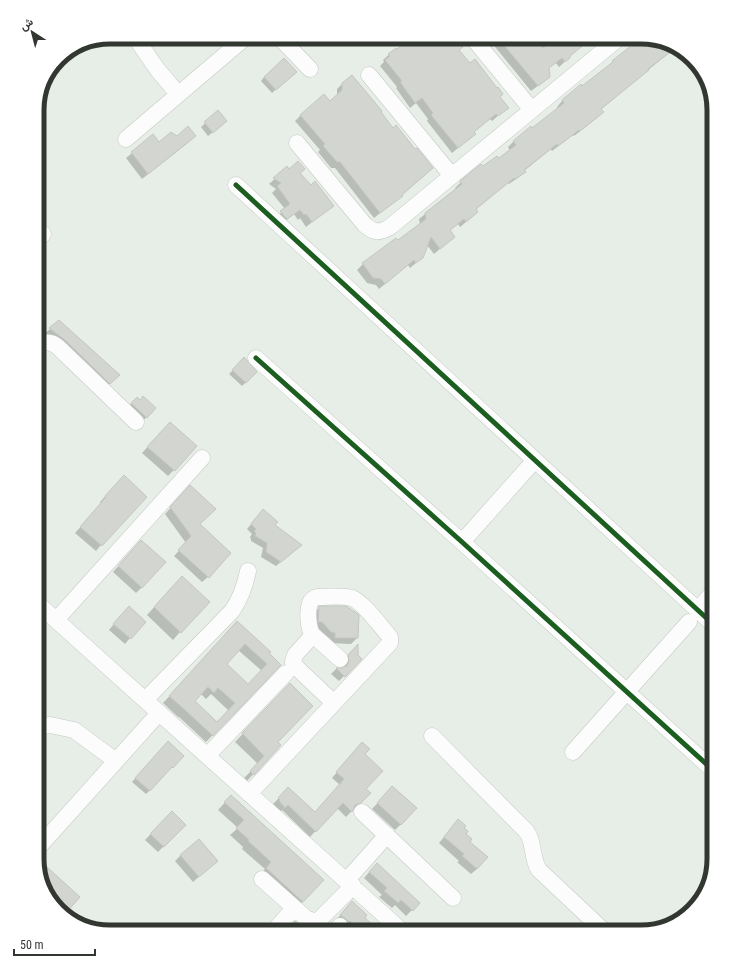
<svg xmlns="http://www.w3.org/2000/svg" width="751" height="969" font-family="'Roboto Condensed',Vazirmatn,sans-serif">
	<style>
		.shadow { fill: #0003; fill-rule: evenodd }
		.building { fill: #d2d5d0; stroke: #c4c6c2; fill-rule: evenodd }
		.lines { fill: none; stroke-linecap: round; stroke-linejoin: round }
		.minor-casing { stroke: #c5cac5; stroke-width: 17 }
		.minor { stroke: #fbfcfb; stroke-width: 16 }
		.cycleway-casing { stroke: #fff; stroke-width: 8 }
		.cycleway { stroke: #1b5e20; stroke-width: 5 }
		.rim { fill: none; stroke: #333732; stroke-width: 5 }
	</style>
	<rect width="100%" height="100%" fill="#e7ede7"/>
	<!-- shadow -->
	<path class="shadow" d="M 487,37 L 580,37 L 569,58 L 559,67 L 556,63 L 548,68 L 543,82 L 531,91 Z
		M 643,37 L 676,47 L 600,110 L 597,118 L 574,136 L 573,135 L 552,151 L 551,149 L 524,171 L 519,177 L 509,184 L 508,183 L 475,209 L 471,218 L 460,227 L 458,224 L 449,231 L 454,237 L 434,254 L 427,245 L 422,257 L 416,263 L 410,268 L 408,265 L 379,289 L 376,285 L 367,283 L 357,270 L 363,264 L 420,225 L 419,219 L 456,189 L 455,188 L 461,182 L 482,168 L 498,160 L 510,151 L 508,147 L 513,142 L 531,128 L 532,129 L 558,109 L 557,107 L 562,101 L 581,86 L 582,87 Z
		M 395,49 L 396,50 L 458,50 L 507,108 L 492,121 L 490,119 L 473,132 L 469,139 L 452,153 L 427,121 L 428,119 L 416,103 L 410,108 L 396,88 L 397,87 L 380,66 L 384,62 L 383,60 Z
		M 292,75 L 272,93 L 261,81 L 264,77 Z
		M 343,83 L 415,151 L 401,196 L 374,218 L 335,168 L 331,168 L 318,152 L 320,150 L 295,121 L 301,115 L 330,102 L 337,96 L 337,89 Z
		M 218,112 L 222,125 L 208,136 L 201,127 Z
		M 153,136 L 159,143 L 189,142 L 142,179 L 126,158 Z
		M 287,168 L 289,171 L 299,173 L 311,186 L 332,206 L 306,227 L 300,218 L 298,220 L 294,214 L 281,224 L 275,218 L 285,209 L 272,193 L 276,189 L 269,184 Z
		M 59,322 L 113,381 L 104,389 L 59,346 L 44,334 Z
		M 244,359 L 256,372 L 242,386 L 229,374 Z
		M 137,398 L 155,408 L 143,421 L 128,407 Z
		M 164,429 L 196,447 L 168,476 L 142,453 Z
		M 118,482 L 101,545 L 96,551 L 75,533 L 101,504 L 100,502 Z
		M 185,492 L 199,525 L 208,577 L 202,582 L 174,556 L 186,543 L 165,514 Z
		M 263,510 L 274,525 L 301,545 L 276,566 L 261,557 L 263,548 L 251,541 L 251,539 L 250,537 L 252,534 L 247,529 Z
		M 135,547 L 142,587 L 136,593 L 113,572 Z
		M 174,585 L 180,632 L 173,640 L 147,615 Z
		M 319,608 L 358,616 L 357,638 L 351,644 L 330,643 L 330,638 L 325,638 L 316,627 L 314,613 Z
		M 123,613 L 130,638 L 125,644 L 109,630 Z
		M 231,629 L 268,653 L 280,665 L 206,742 L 179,717 L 178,717 L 163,703 ZM 238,650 L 262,671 L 248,685 L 225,664 ZM 201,694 L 206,699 L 211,694 L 229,711 L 217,724 L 194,701 Z
		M 357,646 L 357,655 L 361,659 L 339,681 L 331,674 L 336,669 L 343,669 L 345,667 L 343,661 Z
		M 282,692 L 277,742 L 280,745 L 246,782 L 243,779 L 258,764 L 235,742 Z
		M 164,746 L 150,790 L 146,794 L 132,782 Z
		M 357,749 L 365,789 L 369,793 L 346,817 L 337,808 L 310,837 L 282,810 L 279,813 L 274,807 L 275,806 L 273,804 L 288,789 L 314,814 L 340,785 L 332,778 Z
		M 387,793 L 401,824 L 395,830 L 372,809 Z
		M 231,796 L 323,880 L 296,909 L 260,875 L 265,869 L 242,849 L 243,847 L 230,835 L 238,828 L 218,810 Z
		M 172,812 L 185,825 L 158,852 L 145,840 Z
		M 458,820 L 469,842 L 477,869 L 471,874 L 457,862 L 459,861 L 439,843 Z
		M 181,855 L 211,866 L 193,882 L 175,861 Z
		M 371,870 L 419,903 L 406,916 L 395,905 L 392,908 L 379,897 L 382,895 L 364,878 Z
		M 348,906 L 363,918 L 379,932 L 355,932 L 346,923 L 337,919 Z"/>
	<!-- building -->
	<path class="building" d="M 412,37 L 455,37 L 463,47 L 459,50 L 470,63 L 475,59 L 497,88 L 498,87 L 503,94 L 500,97 L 509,108 L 498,116 L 496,114 L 474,132 L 476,134 L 458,148 L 431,115 L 433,113 L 422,98 L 415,103 L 400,82 L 402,81 L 385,60 L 390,56 L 388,54 L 396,48 L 397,49 Z
		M 497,37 L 534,37 L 543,48 L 557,37 L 581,37 L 586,43 L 570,56 L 570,58 L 565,62 L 562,58 L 549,68 L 550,77 L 538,86 Z
		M 642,37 L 677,47 L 648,69 L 649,70 L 601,109 L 604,112 L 580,131 L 579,130 L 558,146 L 557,144 L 524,170 L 526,172 L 515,179 L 514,178 L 476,209 L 478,212 L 466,222 L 464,219 L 450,230 L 455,237 L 440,249 L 431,237 L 423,258 L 416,263 L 414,260 L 385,284 L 381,279 L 373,278 L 362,263 L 396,238 L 398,240 L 426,219 L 425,213 L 462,184 L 460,181 L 481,164 L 483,166 L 497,156 L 499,158 L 516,145 L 513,141 L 531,126 L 532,128 L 564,103 L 562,100 L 581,84 L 582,86 L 613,62 L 612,61 Z
		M 284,58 L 297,72 L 276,90 L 264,77 Z
		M 352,75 L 382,111 L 381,112 L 393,128 L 396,125 L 415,149 L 417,148 L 433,168 L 402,195 L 403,196 L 380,213 L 340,162 L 337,162 L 323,146 L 325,144 L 300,115 L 324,94 L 330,101 L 342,90 L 342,83 Z
		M 218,110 L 227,121 L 213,133 L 204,122 Z
		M 188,126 L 196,136 L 148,174 L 131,152 L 153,134 L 159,142 L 171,132 L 177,136 Z
		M 298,161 L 305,169 L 300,173 L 311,185 L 315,181 L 334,206 L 312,222 L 306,214 L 304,215 L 300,210 L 287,219 L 280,211 L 290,204 L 277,186 L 281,183 L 273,178 L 287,166 L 289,169 Z
		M 59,320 L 120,375 L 110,384 L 65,340 L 49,328 Z
		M 244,357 L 257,372 L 246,383 L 232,370 Z
		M 143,396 L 156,408 L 147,418 L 131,403 L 137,397 L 140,400 Z
		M 170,422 L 197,446 L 175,471 L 147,447 Z
		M 124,475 L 147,497 L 102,546 L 80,527 L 106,497 L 105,496 Z
		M 190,485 L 216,509 L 200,524 L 231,553 L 209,578 L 178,550 L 191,536 L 170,507 Z
		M 263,509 L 278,522 L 275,525 L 302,545 L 281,562 L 266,552 L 267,543 L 255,536 L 256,533 L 254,531 L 256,529 L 251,524 Z
		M 141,540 L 166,562 L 142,588 L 118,566 Z
		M 182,576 L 210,602 L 181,633 L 154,607 Z
		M 129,606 L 146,622 L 131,639 L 113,624 Z
		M 319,606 L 346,606 L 355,612 L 359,615 L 358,638 L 335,638 L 335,633 L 331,632 L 322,622 L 318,622 Z
		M 237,621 L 271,652 L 269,653 L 281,665 L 213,736 L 186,711 L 169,696 ZM 245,644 L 267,664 L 248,684 L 227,664 ZM 208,687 L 214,693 L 218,688 L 235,703 L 217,722 L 195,701 Z
		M 358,644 L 358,655 L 362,659 L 345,677 L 336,668 L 343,668 L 347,666 L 349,661 L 348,655 Z
		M 290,683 L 313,706 L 278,742 L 281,745 L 254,775 L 250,771 L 264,756 L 242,733 Z
		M 168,741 L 184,756 L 173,768 L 172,767 L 150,791 L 135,778 Z
		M 362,742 L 370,749 L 365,754 L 383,771 L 366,789 L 371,793 L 361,803 L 355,805 L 352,812 L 343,803 L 316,832 L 288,805 L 285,808 L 279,801 L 280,800 L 278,798 L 288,787 L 315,812 L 344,779 L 336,772 Z
		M 392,786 L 417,808 L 401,825 L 377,803 Z
		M 231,795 L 324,880 L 303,902 L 266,868 L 271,862 L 248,841 L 249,840 L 236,828 L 244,820 L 224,802 Z
		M 172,811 L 186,825 L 164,847 L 150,834 Z
		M 458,819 L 466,826 L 464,828 L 468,831 L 466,834 L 472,839 L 470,842 L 488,857 L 477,869 L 462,856 L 464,854 L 444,837 Z
		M 199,839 L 218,861 L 199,877 L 180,855 Z
		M 37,858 L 80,897 L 65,914 L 49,899 Z
		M 377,863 L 420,903 L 413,911 L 401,900 L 398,903 L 384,891 L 387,888 L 369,872 Z
		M 352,901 L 367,915 L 365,918 L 381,932 L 363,932 L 350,921 L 349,922 L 346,919 L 340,915 Z
		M 295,921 L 304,928 L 316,930 L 318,932 L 286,932 Z"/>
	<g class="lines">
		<defs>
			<path id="minor" d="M 135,37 L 157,69 L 178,94
				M 279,37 L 310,69
				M 472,37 L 532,110
				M 369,75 L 452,176
				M 126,139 L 246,37
				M 297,143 L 365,225 C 374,233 380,233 390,227 L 620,37
				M 236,185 L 714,625
				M 37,240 L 43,234
				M 37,346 C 45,341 51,341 58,347 L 136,422
				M 256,358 L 462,542 L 714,771
				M 462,542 L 535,460
				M 37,603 L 403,932
				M 698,610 L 714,591
				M 56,620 L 202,458
				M 313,635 L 295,655 L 293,662 L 295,666 L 334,703
				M 145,700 L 232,611 C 241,598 245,586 248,571
				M 37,727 L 50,725 L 74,730 L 116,761
				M 432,736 L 527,832 C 535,844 531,858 539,870 L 605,932
				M 573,752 L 689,622
				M 207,756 L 286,673
				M 249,794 L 390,643 L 390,637 C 382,628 363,602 352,598 C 342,595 328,597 317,597 C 314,598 311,600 310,603 C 307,611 308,629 313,635 L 340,659
				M 362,812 L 453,898
				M 37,849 L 159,713
				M 262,879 L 307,919 L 314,921 L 320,919 L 353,886
				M 347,880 L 387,835
				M 273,932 L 294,908
				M 334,932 L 340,926"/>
		</defs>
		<!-- minor casing -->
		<use href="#minor" class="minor-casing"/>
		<!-- minor -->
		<use href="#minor" class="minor"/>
		<defs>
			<path id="cycleway" d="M 236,185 L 714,625
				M 256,358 L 462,542 L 714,771"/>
		</defs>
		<!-- cycleway casing -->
		<use href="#cycleway" class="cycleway-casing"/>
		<!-- cycleway -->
		<use href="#cycleway" class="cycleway"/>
	</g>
	<!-- crop -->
	<path d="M0 0H751V969H0ZM110 44H641A66 66 0 0 1 707 110V859A66 66 0 0 1 641 925H110A66 66 0 0 1 44 859V110A66 66 0 0 1 110 44Z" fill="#fff" fill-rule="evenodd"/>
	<path class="rim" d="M110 44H641A66 66 0 0 1 707 110V859A66 66 0 0 1 641 925H110A66 66 0 0 1 44 859V110A66 66 0 0 1 110 44Z"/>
	<!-- north arrow -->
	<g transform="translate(32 32) rotate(324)" stroke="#ffffff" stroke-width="3" paint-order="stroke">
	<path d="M0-3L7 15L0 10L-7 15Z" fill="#333732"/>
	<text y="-6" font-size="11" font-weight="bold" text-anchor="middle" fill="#333732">ش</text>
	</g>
	<!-- scale -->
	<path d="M14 949v6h81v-6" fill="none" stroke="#333732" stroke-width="2"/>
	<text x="20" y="949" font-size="12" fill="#333732" stroke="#ffffff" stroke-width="3" paint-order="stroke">50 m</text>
</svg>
